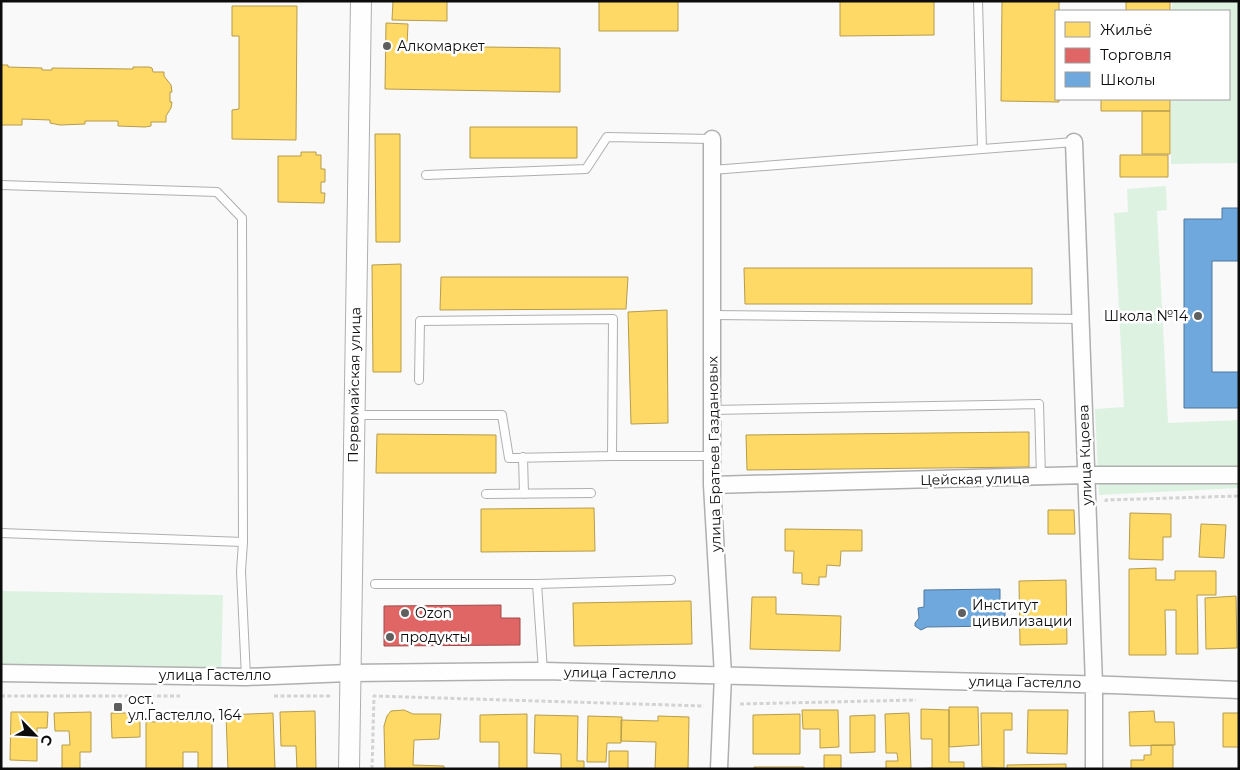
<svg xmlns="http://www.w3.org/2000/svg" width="1240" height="770" font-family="Montserrat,sans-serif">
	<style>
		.green { fill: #def2e2 }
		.homes { fill: #ffd966; stroke: #b69c4b }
		.shops { fill: #e06666; stroke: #a04b4b }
		.schools { fill: #6fa8dc; stroke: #51799e }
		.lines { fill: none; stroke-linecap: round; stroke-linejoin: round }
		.service-casing { stroke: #afafaf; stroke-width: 10 }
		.minor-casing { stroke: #afafaf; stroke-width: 19 }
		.tertiary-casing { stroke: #afafaf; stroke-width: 22 }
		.path { stroke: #d3d3d4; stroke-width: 3; stroke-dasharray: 4 2.5; stroke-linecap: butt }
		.service { stroke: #fefefe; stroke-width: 8 }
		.minor { stroke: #fefefe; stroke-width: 16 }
		.tertiary { stroke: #fefefe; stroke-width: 20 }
		.poi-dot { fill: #5f5f60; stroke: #fff; stroke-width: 2 }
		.labels { text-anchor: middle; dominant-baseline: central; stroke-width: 5; stroke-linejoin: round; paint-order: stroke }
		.poi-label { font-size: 14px; fill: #0c0c0d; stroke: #fff; text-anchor: start }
		.street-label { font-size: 14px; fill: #0c0c0d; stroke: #fff }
	</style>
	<rect width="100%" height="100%" fill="#f9f9f9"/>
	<!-- green -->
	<path class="green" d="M 1172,1 L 1239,1 L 1239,163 L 1171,164 L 1171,99 L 1229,99 L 1229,11 L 1172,11 Z
		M 1166,186 L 1167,210 L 1157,211 L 1168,423 L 1239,420 L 1239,488 L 1099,495 L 1095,409 L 1124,407 L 1114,213 L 1128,212 L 1127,189 Z
		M 1,591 L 223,595 L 221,678 L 1,675 Z"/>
	<!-- homes -->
	<path class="homes" d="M 393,1 L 447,1 L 447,21 L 392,20 Z
		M 599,1 L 678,1 L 678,31 L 599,31 Z
		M 840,1 L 934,1 L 934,35 L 840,36 Z
		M 1002,1 L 1059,1 L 1059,11 L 1056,11 L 1056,99 L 1059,99 L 1059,102 L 1001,101 Z
		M 1126,1 L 1170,1 L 1170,11 L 1126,11 Z
		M 232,6 L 297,6 L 296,140 L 232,139 L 232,110 L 239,109 L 239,36 L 232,36 Z
		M 386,23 L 408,24 L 407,46 L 560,48 L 560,92 L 385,89 Z
		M 1,65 L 8,65 L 8,67 L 42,68 L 42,70 L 52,70 L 52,68 L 133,69 L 133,67 L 149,67 L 152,68 L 153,72 L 164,72 L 164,76 L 171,85 L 172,92 L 170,92 L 170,102 L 172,102 L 171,108 L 166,116 L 166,122 L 151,122 L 151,126 L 145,127 L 118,126 L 118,121 L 85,121 L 85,124 L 60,125 L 50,123 L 50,120 L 22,119 L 22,125 L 1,125 Z
		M 1101,99 L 1170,99 L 1170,111 L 1101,111 Z
		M 1142,111 L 1170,111 L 1170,154 L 1142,154 Z
		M 470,127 L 577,127 L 577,158 L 470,158 Z
		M 375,134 L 400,134 L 400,242 L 376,242 Z
		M 301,152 L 316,152 L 316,155 L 321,155 L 321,169 L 325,169 L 325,182 L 321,182 L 321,193 L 325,193 L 324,203 L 278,202 L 278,156 L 301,156 Z
		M 1120,155 L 1168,155 L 1168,177 L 1120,177 Z
		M 401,264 L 401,372 L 373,372 L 372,265 Z
		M 744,268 L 1032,268 L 1032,304 L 745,304 Z
		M 441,277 L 628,277 L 626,309 L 440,310 Z
		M 667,310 L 668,423 L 631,424 L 628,312 Z
		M 1029,432 L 1029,467 L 747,470 L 746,435 Z
		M 377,434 L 496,435 L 496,473 L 376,473 Z
		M 594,508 L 595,551 L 481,552 L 481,509 Z
		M 1048,510 L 1074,510 L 1075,534 L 1048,534 Z
		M 1130,513 L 1171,514 L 1171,537 L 1163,537 L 1163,560 L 1129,559 Z
		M 1201,524 L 1226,525 L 1224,558 L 1199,557 Z
		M 785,529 L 862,530 L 862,551 L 841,551 L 840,566 L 827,565 L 826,577 L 819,577 L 819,585 L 802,584 L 802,573 L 793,573 L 794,551 L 785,551 Z
		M 1156,568 L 1156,580 L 1175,580 L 1175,571 L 1216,571 L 1216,595 L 1197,595 L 1198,654 L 1176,654 L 1176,610 L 1165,610 L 1166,655 L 1129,655 L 1129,569 Z
		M 1066,580 L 1067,644 L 1020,645 L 1019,581 Z
		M 1236,596 L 1237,648 L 1206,649 L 1205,598 Z
		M 752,597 L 776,597 L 776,614 L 841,616 L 840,651 L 750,649 Z
		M 691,601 L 692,644 L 574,646 L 573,603 Z
		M 949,707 L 978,707 L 979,745 L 949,747 Z
		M 921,709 L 949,710 L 949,762 L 964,762 L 964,769 L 914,769 L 932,768 L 932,739 L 921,739 Z
		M 404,710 L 413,714 L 441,714 L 439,739 L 414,740 L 413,765 L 444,766 L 444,769 L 385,769 L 384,726 L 387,716 L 391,711 Z
		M 802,710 L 838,710 L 839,747 L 820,748 L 820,729 L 803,729 Z
		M 1028,710 L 1068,710 L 1067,754 L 1027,753 Z
		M 315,711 L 316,769 L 297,769 L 296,746 L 281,746 L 280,712 Z
		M 1154,711 L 1155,722 L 1174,722 L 1175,745 L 1130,746 L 1129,712 Z
		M 11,712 L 48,712 L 47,728 L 37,728 L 37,761 L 10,760 Z
		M 91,712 L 91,752 L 80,752 L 80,769 L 62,769 L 62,745 L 70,745 L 69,731 L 55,731 L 54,713 Z
		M 111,713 L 140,713 L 140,737 L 112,738 Z
		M 273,713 L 275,769 L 228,769 L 226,715 Z
		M 909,713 L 911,769 L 886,769 L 886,761 L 898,761 L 897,753 L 886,753 L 885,714 Z
		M 981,713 L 1012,713 L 1012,730 L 1004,730 L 1004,768 L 982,767 Z
		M 1223,713 L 1239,713 L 1239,747 L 1223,747 Z
		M 527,714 L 527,769 L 499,769 L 499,742 L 480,742 L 480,715 Z
		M 800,714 L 800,754 L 753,754 L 753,715 Z
		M 535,715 L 578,716 L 577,761 L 584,761 L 584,769 L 561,769 L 561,754 L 534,753 Z
		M 875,715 L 875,752 L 850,753 L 850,716 Z
		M 588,716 L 622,717 L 621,743 L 607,743 L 606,762 L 587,762 Z
		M 658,716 L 689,717 L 688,769 L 655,769 L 656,742 L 621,741 L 621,720 L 658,721 Z
		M 212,721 L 212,769 L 198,769 L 198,752 L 183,752 L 183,769 L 146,769 L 146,722 Z
		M 1151,745 L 1173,745 L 1173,769 L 1131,769 L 1131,760 L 1144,760 L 1144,755 L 1151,755 Z
		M 609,751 L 628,751 L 628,769 L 609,769 Z
		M 824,755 L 841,755 L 841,769 L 824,769 Z
		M 1066,764 L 1066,769 L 1007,769 L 1007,765 Z
		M 754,767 L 804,767 L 804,769 L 754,769 Z"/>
	<!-- shops -->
	<path class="shops" d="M 501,605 L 501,618 L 520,618 L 520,645 L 384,646 L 384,606 Z"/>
	<!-- schools -->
	<path class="schools" d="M 1222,208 L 1239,208 L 1239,261 L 1212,261 L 1212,372 L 1239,372 L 1239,408 L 1184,408 L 1184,219 L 1222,219 Z
		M 1000,589 L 1000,608 L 1005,608 L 1005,620 L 1001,620 L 1001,626 L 927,627 L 921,630 L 915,626 L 915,623 L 919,618 L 918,608 L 924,607 L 924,590 Z"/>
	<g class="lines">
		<defs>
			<path id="service" d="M 978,1 L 982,149
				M 712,170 L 1074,142
				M 426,175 L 586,169 L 607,137 L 712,139
				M 1,185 L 217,192 L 242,218 L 243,542 L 241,571 L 246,677
				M 712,315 L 1081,319
				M 419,380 L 420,321 L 613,319 L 612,456 L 712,456
				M 712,410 L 1039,404 L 1041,477
				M 355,415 L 502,415 L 509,458 L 612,456
				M 523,457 L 524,494
				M 486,494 L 591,493
				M 1,533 L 243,542
				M 375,584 L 537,584 L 543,671
				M 537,584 L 671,580"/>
			<path id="minor" d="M 712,139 L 712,485 L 723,675 L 719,769
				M 1074,142 L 1094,684 L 1094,769
				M 712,485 L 1086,475 L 1239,475
				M 1,673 L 246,677 L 349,673 L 543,671 L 1113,685 L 1239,690"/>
			<path id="tertiary" d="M 349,769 L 361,1"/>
		</defs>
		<!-- service casing -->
		<use href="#service" class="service-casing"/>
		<!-- minor casing -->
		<use href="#minor" class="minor-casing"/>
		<!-- tertiary casing -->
		<use href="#tertiary" class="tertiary-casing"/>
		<!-- path -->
		<path class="path" d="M 1106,502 L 1106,500 L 1239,496
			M 1,696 L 180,696
			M 274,696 L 330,696
			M 740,704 L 916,700
			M 372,769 L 374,696 L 704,706"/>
		<!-- service -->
		<use href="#service" class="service"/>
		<!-- minor -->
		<use href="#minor" class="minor"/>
		<!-- tertiary -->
		<use href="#tertiary" class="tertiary"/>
	</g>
	<!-- markers -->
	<g class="poi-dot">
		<circle cx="387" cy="46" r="5"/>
		<circle cx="1198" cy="316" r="5"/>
		<circle cx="405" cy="613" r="5"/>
		<circle cx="962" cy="613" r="5"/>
		<circle cx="390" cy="637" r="5"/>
		<rect x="113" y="702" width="10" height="10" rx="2.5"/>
	</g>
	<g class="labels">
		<!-- poi labels -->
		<g class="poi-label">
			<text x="397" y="46">Алкомаркет</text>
			<text x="1188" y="316" text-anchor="end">Школа №14</text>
			<text x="972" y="605">Институт<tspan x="972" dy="16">цивилизации</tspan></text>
			<text x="415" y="613">Ozon</text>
			<text x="400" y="637">продукты</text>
			<text x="128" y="699">ост.<tspan x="128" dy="16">ул.Гастелло, 164</tspan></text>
		</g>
		<!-- street labels -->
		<g class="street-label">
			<text transform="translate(354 385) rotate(-89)">Первомайская улица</text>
			<text transform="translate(714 454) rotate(-91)">улица Братьев Газдановых</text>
			<text transform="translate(1085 455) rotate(-92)">улица Кцоева</text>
			<text transform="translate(975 479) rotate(-1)">Цейская улица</text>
			<text transform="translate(620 673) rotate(1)">улица Гастелло</text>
			<text x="215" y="675">улица Гастелло</text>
			<text transform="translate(1025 682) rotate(1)">улица Гастелло</text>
		</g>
	</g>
	<!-- border -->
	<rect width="1240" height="770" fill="none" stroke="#0c0c0d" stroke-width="5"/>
	<!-- legend -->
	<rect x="1055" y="10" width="175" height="90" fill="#ffffff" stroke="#9e9e9e"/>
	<rect x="1065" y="22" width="25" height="15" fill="#ffd966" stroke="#9e9e9e"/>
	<text x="1100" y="35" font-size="15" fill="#0c0c0d">Жильё</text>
	<rect x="1065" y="48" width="25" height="15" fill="#e06666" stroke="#9e9e9e"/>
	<text x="1100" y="60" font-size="15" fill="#0c0c0d">Торговля</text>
	<rect x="1065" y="72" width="25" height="15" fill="#6fa8dc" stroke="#9e9e9e"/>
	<text x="1100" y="85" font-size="15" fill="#0c0c0d">Школы</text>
	<!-- north arrow -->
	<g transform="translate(35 735) rotate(114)" stroke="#ffffff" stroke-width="4" paint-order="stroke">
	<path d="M0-4L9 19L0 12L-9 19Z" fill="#0c0c0d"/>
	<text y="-8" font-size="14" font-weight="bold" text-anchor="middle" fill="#0c0c0d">С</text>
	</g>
</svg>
